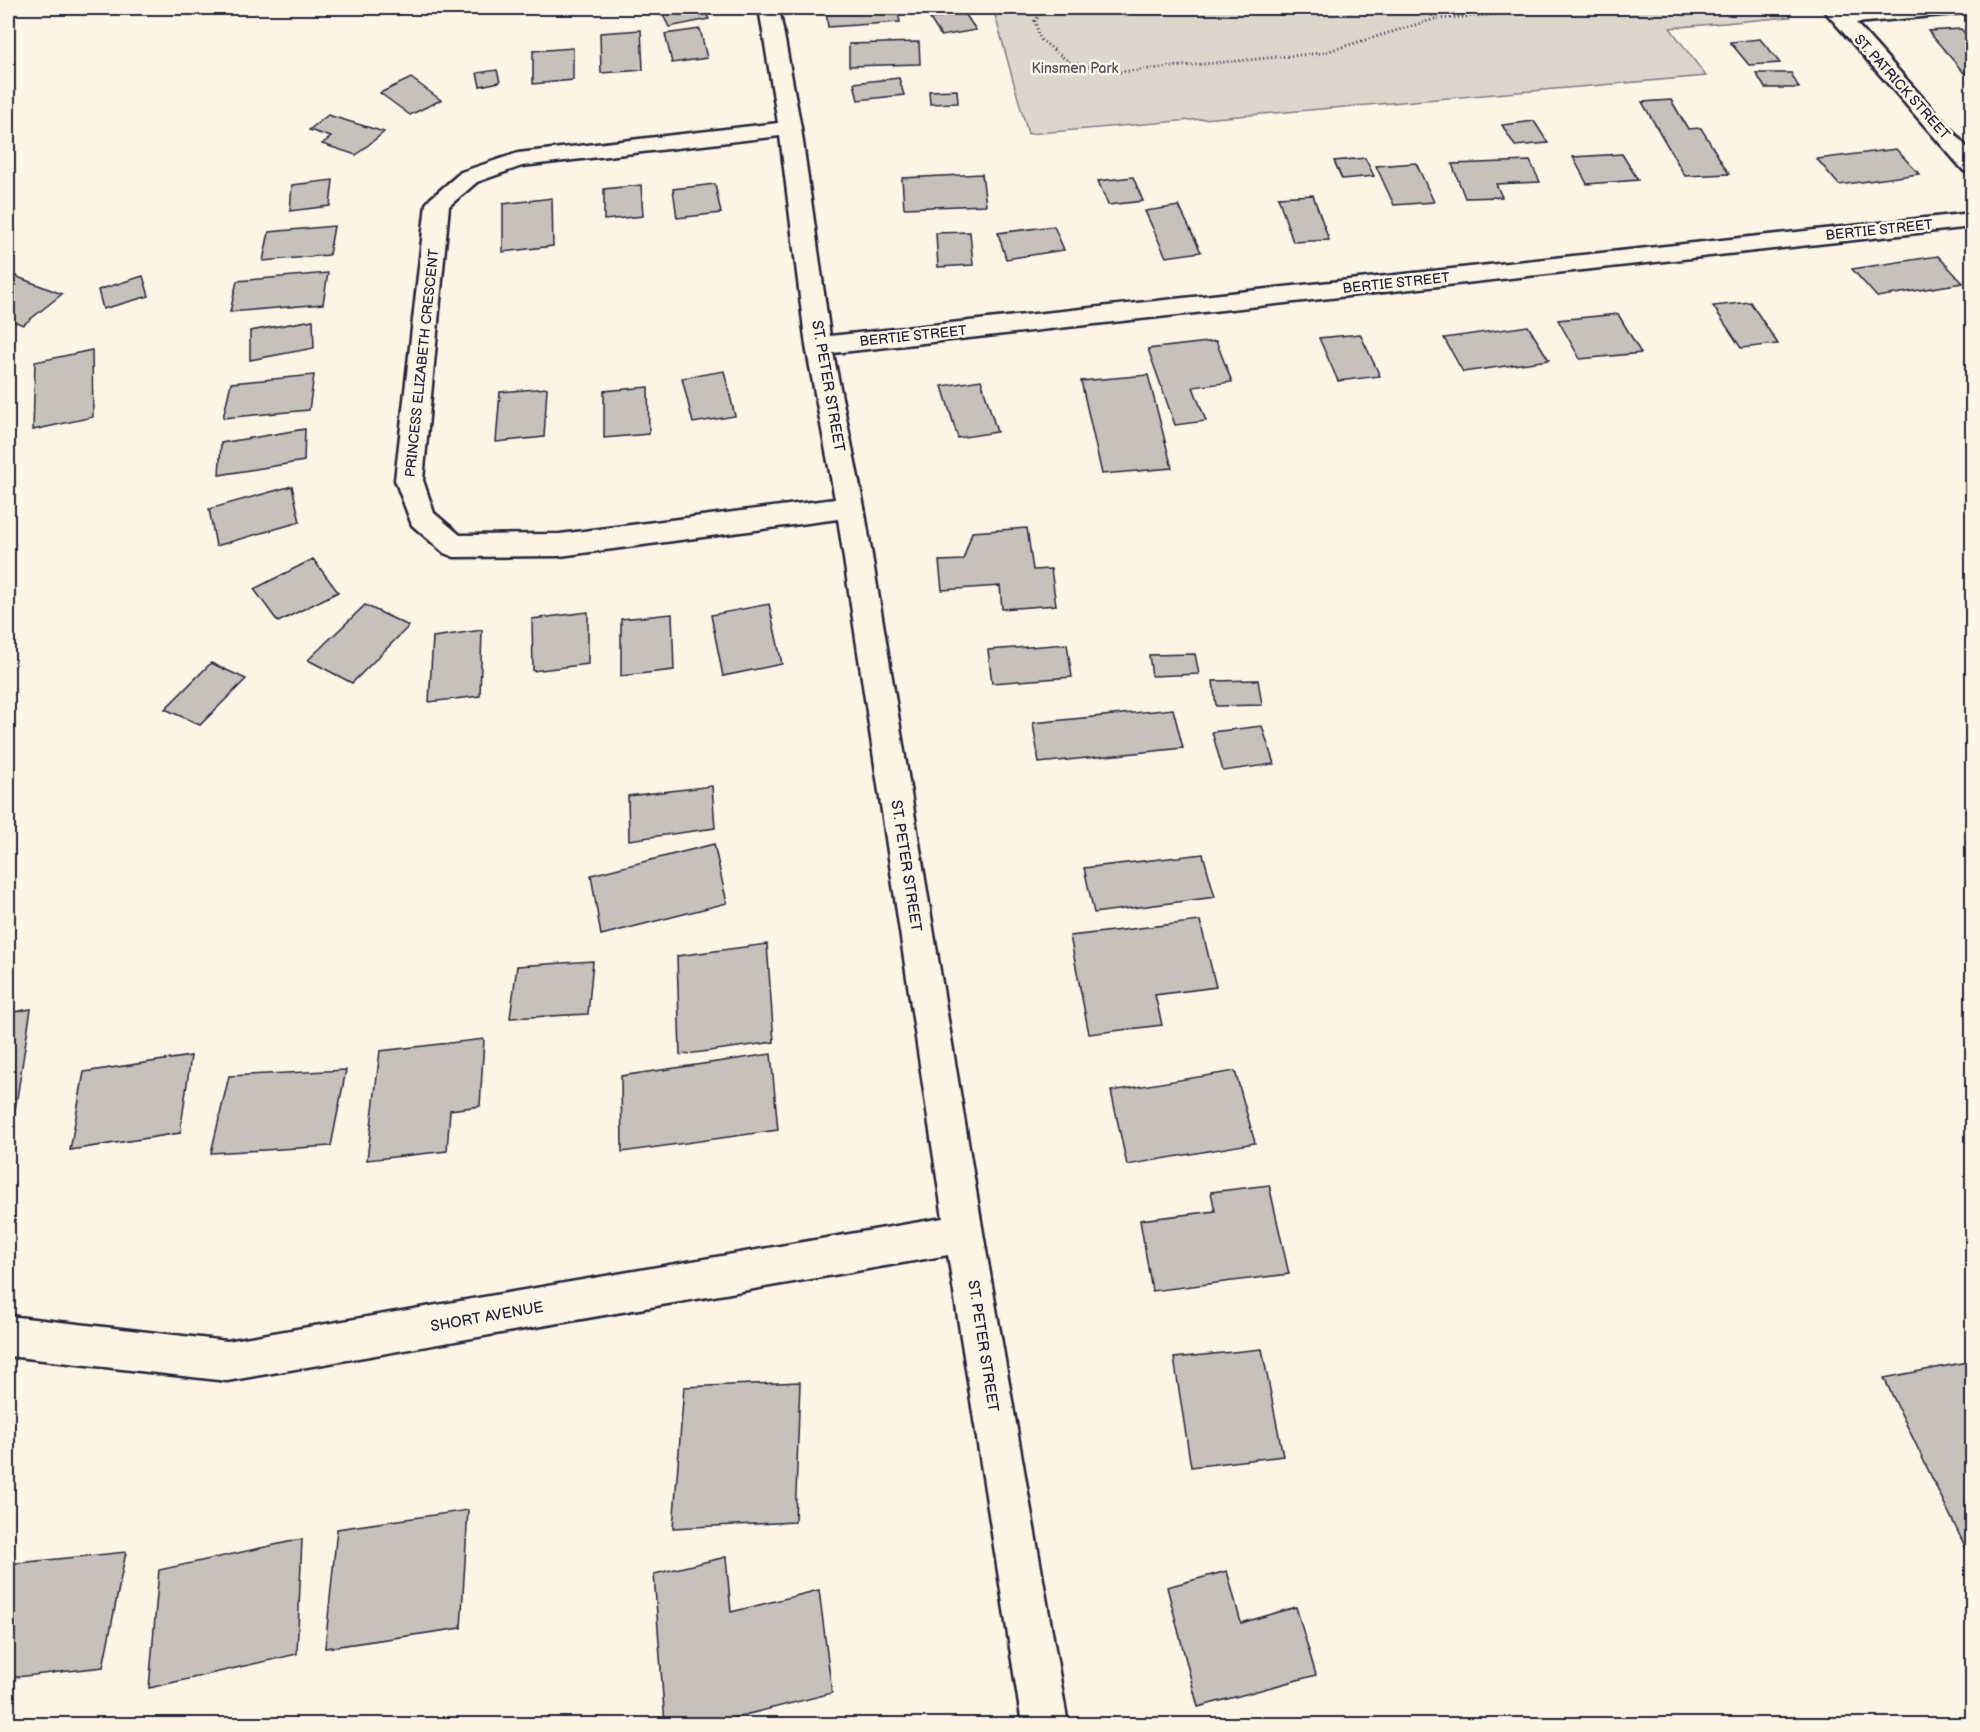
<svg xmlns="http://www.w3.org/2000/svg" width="1980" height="1732" font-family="'Balsamiq Sans',sans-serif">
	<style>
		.green { fill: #dcd6cc; stroke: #7f7c84; stroke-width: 1.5 }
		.building { fill: #c6c1bb; stroke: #22223b; stroke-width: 1.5 }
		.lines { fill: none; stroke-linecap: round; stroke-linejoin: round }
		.minor-casing { stroke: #22223b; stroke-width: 5 }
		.path { stroke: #22223b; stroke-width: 3; stroke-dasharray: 1 3; stroke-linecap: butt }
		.minor { fill: #fcf5e5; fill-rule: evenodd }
		.labels { text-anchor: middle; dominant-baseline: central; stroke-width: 5; stroke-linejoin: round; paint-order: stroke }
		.far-park-label { font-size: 14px; fill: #504f5f; stroke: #fcf5e5 }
		.far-street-label { font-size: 14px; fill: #22223b; stroke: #fcf5e5 }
		.street-label { font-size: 15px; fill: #22223b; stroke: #fcf5e5 }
	</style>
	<rect width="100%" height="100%" fill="#fcf5e5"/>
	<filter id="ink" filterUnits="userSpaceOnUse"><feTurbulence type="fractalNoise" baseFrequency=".0167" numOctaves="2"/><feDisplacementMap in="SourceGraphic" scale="12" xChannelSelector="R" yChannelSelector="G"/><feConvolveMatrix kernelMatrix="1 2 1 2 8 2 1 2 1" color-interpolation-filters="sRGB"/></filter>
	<g filter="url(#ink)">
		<!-- green -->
		<path class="green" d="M 993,8 L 1783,8 L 1791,17 L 1670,28 L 1706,76 L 1028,134 Z"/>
		<!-- building -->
		<path class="building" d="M 677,8 L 703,8 L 709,19 L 669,27 L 661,11 Z
			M 897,8 L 900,22 L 828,27 L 826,11 Z
			M 964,12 L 976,30 L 941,36 L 930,19 Z
			M 700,29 L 707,58 L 672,63 L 665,34 Z
			M 1961,29 L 1972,41 L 1972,73 L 1964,73 L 1928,31 Z
			M 641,30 L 643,70 L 601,73 L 600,33 Z
			M 1760,39 L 1780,63 L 1749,65 L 1730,42 Z
			M 919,42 L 920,64 L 849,66 L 849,44 Z
			M 573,48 L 573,80 L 533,84 L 533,51 Z
			M 497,70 L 500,82 L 480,86 L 477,73 Z
			M 1756,73 L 1791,73 L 1799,88 L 1765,88 Z
			M 411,78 L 441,100 L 410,115 L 380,93 Z
			M 899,78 L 904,95 L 858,100 L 854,83 Z
			M 957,90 L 958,103 L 930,104 L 929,91 Z
			M 1671,100 L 1688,129 L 1701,128 L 1729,174 L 1685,176 L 1642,102 Z
			M 328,115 L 384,132 L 356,155 L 322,144 L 331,137 L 309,130 Z
			M 1534,121 L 1548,143 L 1515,146 L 1502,125 Z
			M 1896,149 L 1919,174 L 1839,185 L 1817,159 Z
			M 1622,154 L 1638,180 L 1587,184 L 1573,157 Z
			M 1365,158 L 1374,176 L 1342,179 L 1334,161 Z
			M 1530,161 L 1540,182 L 1496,184 L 1502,197 L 1465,198 L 1452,164 Z
			M 1416,163 L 1434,202 L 1394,205 L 1376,166 Z
			M 982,174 L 986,205 L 904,208 L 902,178 Z
			M 1133,177 L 1143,201 L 1108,205 L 1098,181 Z
			M 333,180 L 330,206 L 290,211 L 292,185 Z
			M 715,184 L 721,213 L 677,218 L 673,189 Z
			M 641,185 L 643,216 L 604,220 L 604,189 Z
			M 1313,195 L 1329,240 L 1293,242 L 1278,197 Z
			M 552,198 L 553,246 L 503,252 L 503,204 Z
			M 1179,206 L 1201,252 L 1166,257 L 1145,211 Z
			M 334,226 L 329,255 L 263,261 L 269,232 Z
			M 1054,226 L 1064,250 L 1006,259 L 998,233 Z
			M 970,232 L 973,265 L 938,267 L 936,233 Z
			M 1938,256 L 1963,283 L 1877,297 L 1852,269 Z
			M 8,272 L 20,278 L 62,294 L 23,325 L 8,319 Z
			M 328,273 L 323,304 L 230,312 L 237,281 Z
			M 143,276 L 149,296 L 103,309 L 98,290 Z
			M 1750,302 L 1778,344 L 1741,348 L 1713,306 Z
			M 1618,314 L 1641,353 L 1580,359 L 1558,320 Z
			M 313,320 L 314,348 L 250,360 L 250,331 Z
			M 1528,326 L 1549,360 L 1463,372 L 1444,338 Z
			M 1360,334 L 1380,376 L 1338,381 L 1319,338 Z
			M 1216,341 L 1232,382 L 1193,387 L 1206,421 L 1175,425 L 1148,349 Z
			M 92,350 L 93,417 L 33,430 L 35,362 Z
			M 724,371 L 735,416 L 693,423 L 682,378 Z
			M 314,375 L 309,410 L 223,418 L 231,383 Z
			M 1148,375 L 1172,468 L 1102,474 L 1081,381 Z
			M 981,380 L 997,432 L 958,438 L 942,386 Z
			M 648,387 L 649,434 L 604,438 L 604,391 Z
			M 547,388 L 544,437 L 496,442 L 500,392 Z
			M 305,429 L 304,461 L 219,475 L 221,443 Z
			M 292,486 L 300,522 L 216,546 L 209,509 Z
			M 1027,528 L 1033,570 L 1051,569 L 1056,605 L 1002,609 L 1000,586 L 942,590 L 939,561 L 963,560 L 972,532 Z
			M 313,559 L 338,592 L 278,622 L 254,589 Z
			M 769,604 L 782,664 L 723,676 L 711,615 Z
			M 365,605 L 409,626 L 352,683 L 308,660 Z
			M 588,612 L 588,664 L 533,671 L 532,619 Z
			M 672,614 L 674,670 L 621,676 L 621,619 Z
			M 482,630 L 480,696 L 429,702 L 433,637 Z
			M 1067,644 L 1072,677 L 992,683 L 988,650 Z
			M 1195,654 L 1199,674 L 1152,676 L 1149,655 Z
			M 211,663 L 246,679 L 200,725 L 165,709 Z
			M 1258,680 L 1262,705 L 1216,706 L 1213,681 Z
			M 1173,709 L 1183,748 L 1039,763 L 1033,723 Z
			M 1262,726 L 1274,764 L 1223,771 L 1212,732 Z
			M 712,786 L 715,828 L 629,840 L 628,796 Z
			M 714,844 L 727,903 L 601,935 L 591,875 Z
			M 1203,854 L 1215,897 L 1094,913 L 1084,868 Z
			M 1200,921 L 1216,987 L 1155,995 L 1162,1025 L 1089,1034 L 1070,936 Z
			M 767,944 L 774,1042 L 680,1055 L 677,956 Z
			M 593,961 L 588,1014 L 510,1018 L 517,966 Z
			M 31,1009 L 11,1136 L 8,1137 L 8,1013 Z
			M 484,1039 L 480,1106 L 450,1110 L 447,1151 L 367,1160 L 380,1051 Z
			M 771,1054 L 778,1130 L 622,1152 L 621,1076 Z
			M 191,1056 L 180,1133 L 70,1150 L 84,1072 Z
			M 346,1070 L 331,1146 L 211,1153 L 229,1076 Z
			M 1235,1071 L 1255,1143 L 1127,1165 L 1111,1091 Z
			M 1269,1185 L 1289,1274 L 1152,1291 L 1140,1220 L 1215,1211 L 1211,1192 Z
			M 1262,1349 L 1283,1456 L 1191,1467 L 1174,1358 Z
			M 1972,1361 L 1972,1561 L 1884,1378 Z
			M 800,1382 L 795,1522 L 673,1528 L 684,1387 Z
			M 468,1510 L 461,1628 L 325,1648 L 337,1529 Z
			M 302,1539 L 297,1654 L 149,1688 L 159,1570 Z
			M 126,1552 L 103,1667 L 8,1678 L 8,1564 Z
			M 726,1557 L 731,1612 L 819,1590 L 832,1693 L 709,1724 L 665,1724 L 654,1574 Z
			M 1227,1571 L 1241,1623 L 1296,1607 L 1316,1675 L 1198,1707 L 1167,1587 Z"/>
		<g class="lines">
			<defs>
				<path id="minor" d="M 759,8 L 779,8 L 801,128 L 830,336 L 1972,213 L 1972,227 L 833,353 L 864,507 L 983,1233 L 1068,1724 L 1022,1724 L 948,1255 L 227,1381 L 8,1356 L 8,1316 L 227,1341 L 943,1218 L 838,519 L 560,556 L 454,557 L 444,553 L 412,525 L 395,480 L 426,204 L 430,199 L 461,172 L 518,153 L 778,123 ZM 780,136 L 806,346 L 835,499 L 560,534 L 460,535 L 434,513 L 423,480 L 449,206 L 477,182 L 522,166 Z
					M 1822,8 L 1843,8 L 1846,11 L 1890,8 L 1964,8 L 1961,12 L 1954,14 L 1856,23 L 1972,153 L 1972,173 L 1964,171 Z"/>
			</defs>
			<!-- minor casing -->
			<use href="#minor" class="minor-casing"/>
			<!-- path -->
			<path class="path" d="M 1045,8 L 1035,21 L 1040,39 L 1069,62 L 1117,72 L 1322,53 L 1435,19 L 1576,8
				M 1422,8 L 1435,18"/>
			<!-- minor -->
			<use href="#minor" class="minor"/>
		</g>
	</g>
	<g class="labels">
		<!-- far-park labels -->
		<g class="far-park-label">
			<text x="1075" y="68">Kinsmen Park</text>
		</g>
		<!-- far-street labels -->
		<g class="far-street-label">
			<text transform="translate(1902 87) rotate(48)">ST. PATRICK STREET</text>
			<text transform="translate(1879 230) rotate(-6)">BERTIE STREET</text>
			<text transform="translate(1396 283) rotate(-6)">BERTIE STREET</text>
			<text transform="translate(913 336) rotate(-6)">BERTIE STREET</text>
			<text transform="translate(422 363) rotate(-84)">PRINCESS ELIZABETH CRESCENT</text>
		</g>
		<!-- street labels -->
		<g class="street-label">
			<text transform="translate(828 386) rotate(80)">ST. PETER STREET</text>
			<text transform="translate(906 866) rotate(81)">ST. PETER STREET</text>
			<text transform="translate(487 1317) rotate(-10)">SHORT AVENUE</text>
			<text transform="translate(983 1346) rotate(81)">ST. PETER STREET</text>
		</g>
	</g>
	<!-- margin -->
	<rect width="1980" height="1732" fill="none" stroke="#fcf5e5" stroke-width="30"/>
	<rect x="15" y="15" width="1950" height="1702" fill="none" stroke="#22223b" stroke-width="2" filter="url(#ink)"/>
</svg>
